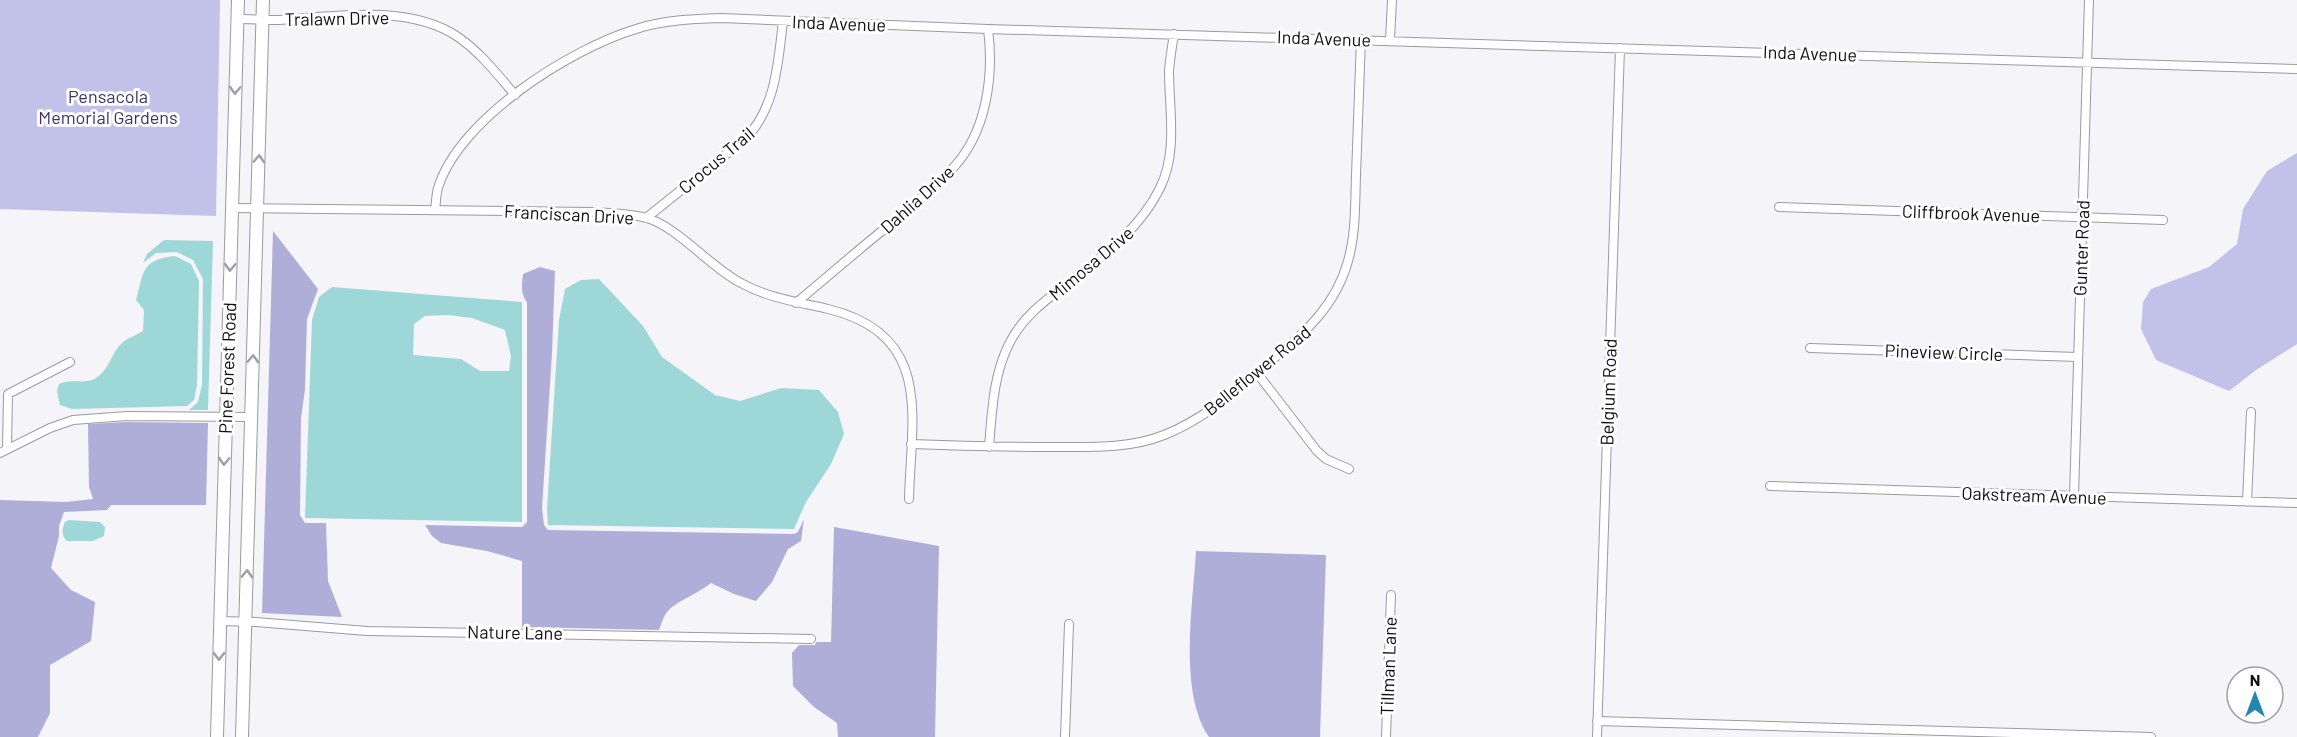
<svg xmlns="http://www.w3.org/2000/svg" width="2297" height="737" font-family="Barlow,sans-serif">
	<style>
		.green { fill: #c2c1ea }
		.forest { fill: #afaed8 }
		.water { fill: #9ed7d7; fill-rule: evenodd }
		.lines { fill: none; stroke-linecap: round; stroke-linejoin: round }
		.street-casing { stroke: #9a9a9f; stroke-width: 10 }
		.secondary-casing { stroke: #9a9a9f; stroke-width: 14 }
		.street { stroke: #fff; stroke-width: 8 }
		.secondary { stroke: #fff; stroke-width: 12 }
		.oneway { stroke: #9f9fa0 }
		.labels { text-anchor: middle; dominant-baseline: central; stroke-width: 6; stroke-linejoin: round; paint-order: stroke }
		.street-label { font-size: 18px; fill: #0f0f11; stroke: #fff }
		.park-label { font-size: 18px; fill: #393368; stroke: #fff }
	</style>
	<rect width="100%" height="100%" fill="#f4f4f9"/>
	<!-- green -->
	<path class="green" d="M 0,0 L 220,0 L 216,216 L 0,209 Z
		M 2297,153 L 2297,344 L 2256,370 L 2229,391 L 2156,360 L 2141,329 L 2143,302 L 2151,289 L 2209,267 L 2237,244 L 2243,209 L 2267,171 Z"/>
	<!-- forest -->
	<path class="forest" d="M 273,231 L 318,289 L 307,319 L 305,389 L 301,418 L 300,515 L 305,523 L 326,523 L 328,581 L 342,617 L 262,613 Z
		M 540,267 L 555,271 L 552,353 L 542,508 L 544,525 L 548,530 L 794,534 L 798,532 L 804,519 L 801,541 L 788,549 L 772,582 L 756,601 L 734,594 L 711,583 C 699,593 675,602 667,612 C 663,617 661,625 659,630 L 522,627 L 522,561 L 487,551 L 441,543 L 432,536 L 425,525 L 522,527 L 527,522 L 527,302 C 520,293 522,285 523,274 Z
		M 127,422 L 208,423 L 206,505 L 111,505 L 107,510 L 64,512 L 59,526 L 59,536 L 51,568 L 71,590 L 95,602 L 91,641 L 50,665 L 50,713 L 38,737 L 0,737 L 0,500 L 66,502 L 93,499 L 89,487 L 88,424 Z
		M 834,527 L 939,546 L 935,737 L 838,737 L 837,723 L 814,707 L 793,686 L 792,653 L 799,645 L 815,645 L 816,642 L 831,642 Z
		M 1196,551 L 1326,555 L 1320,737 L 1209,737 C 1178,692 1193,604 1196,551 Z"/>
	<!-- water -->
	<path class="water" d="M 164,240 L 213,241 L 208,410 L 189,410 L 198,402 L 202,385 L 203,279 L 193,260 L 177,252 L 156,253 L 143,263 L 147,254 Z
		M 175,256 L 191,264 L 199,281 L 197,385 L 194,400 L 187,406 L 72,409 L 60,405 L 57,391 L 59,384 C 73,378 85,385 96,378 C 110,369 111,353 122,343 C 127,338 137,335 143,331 L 144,310 L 136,300 C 144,271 141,260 175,256 Z
		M 599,279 L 643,326 L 662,357 L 715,395 L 740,401 L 781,388 L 819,390 L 838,412 L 844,434 L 831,464 L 806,502 L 794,529 L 548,525 L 547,509 L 559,320 L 565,289 L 581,280 Z
		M 332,287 L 522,302 L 522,522 L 305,518 L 312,320 L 319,297 ZM 448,315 L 472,318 L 505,330 L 511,356 L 509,371 L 480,371 L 461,359 L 413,355 L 414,324 L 425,316 Z
		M 69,520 L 100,522 L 105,527 L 104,536 L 93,541 L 67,541 C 61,536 62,529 65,522 Z"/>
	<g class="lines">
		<defs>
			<path id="street" d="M 238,19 C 251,19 265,20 279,20 C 334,16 409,4 458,37 C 480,52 498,75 515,95
				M 1390,40 L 1392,0
				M 1779,207 L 2163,220
				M 232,208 L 592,212 C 610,213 629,213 647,218 C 679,228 710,267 741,283 C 768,298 798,302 828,309 C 934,335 911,417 909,499
				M 435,210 C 436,203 436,195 438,188 C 459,119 570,49 636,29 C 663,20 692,19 721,18 L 988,29 L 2297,69
				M 646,218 L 744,140 C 776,109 778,63 783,21
				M 796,303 C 827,277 857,251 888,226 C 910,207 934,189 953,168 C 987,132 994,75 988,29
				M 1810,348 L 2078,357
				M 1257,373 L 1317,451 L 1326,459 L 1349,469
				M 911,444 C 958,446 1005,447 1052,447 C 1090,447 1129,449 1164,435 C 1205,419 1239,388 1272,360 C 1306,332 1336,305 1348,261 C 1356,233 1355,203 1356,175 C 1358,130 1359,84 1361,39
				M 989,447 C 992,412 993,376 1009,344 C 1023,315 1051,296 1076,277 C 1109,252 1142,225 1160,188 C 1178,152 1169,109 1169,71 C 1170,58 1172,46 1174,34
				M 7,449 L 8,394 L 70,362
				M 0,453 L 50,428 L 73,420 L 127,416 L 251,417
				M 1770,486 L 2297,503
				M 2074,496 L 2089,0
				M 2247,502 L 2251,412
				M 220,621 L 256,622 L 367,631 L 811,639
				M 1597,721 L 2151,737
				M 1065,737 L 1069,624
				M 1386,737 L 1391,595
				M 1597,737 L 1620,48"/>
			<path id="secondary" d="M 217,737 L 238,0
				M 242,737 L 263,0"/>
		</defs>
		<!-- street casing -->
		<use href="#street" class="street-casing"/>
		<!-- secondary casing -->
		<use href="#secondary" class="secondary-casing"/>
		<!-- street -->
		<use href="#street" class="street"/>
		<!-- secondary -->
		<use href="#secondary" class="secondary"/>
	</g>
	<!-- one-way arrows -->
	<defs><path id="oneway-chevron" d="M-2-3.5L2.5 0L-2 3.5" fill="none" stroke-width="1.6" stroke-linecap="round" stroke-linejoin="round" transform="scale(1.5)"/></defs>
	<g class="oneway">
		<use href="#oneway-chevron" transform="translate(235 90) rotate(92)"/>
		<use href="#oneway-chevron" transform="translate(259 159) rotate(-88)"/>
		<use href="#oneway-chevron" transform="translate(230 267) rotate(92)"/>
		<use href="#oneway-chevron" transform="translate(253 359) rotate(-88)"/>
		<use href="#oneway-chevron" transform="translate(224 461) rotate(92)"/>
		<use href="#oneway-chevron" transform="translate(247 574) rotate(-88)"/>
		<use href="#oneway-chevron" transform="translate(219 656) rotate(91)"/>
	</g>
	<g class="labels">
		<!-- street labels -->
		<g class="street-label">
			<text transform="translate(337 18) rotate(-1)">Tralawn Drive</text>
			<text transform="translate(839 23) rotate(2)">Inda Avenue</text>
			<text transform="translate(1324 38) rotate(2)">Inda Avenue</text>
			<text transform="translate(1810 53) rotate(2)">Inda Avenue</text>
			<text transform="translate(716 160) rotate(-40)">Crocus Trail</text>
			<text transform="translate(917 199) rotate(-42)">Dahlia Drive</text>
			<text transform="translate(1971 213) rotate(2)">Cliffbrook Avenue</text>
			<text transform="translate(569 214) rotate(3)">Franciscan Drive</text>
			<text transform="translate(2081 248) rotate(-88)">Gunter Road</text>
			<text transform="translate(1091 263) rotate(-40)">Mimosa Drive</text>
			<text transform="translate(1944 352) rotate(2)">Pineview Circle</text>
			<text transform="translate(227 368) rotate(-88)">Pine Forest Road</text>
			<text transform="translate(1257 370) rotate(-39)">Belleflower Road</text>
			<text transform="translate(1608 392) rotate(-88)">Belgium Road</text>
			<text transform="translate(2034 495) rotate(2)">Oakstream Avenue</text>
			<text transform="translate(515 632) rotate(1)">Nature Lane</text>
			<text transform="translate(1388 666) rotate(-88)">Tillman Lane</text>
		</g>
		<!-- park labels -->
		<g class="park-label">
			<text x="108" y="96">Pensacola<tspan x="108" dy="21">Memorial Gardens</tspan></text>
		</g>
	</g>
	<!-- north arrow -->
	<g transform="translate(2255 695)"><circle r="28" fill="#ffffff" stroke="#9f9fa0" stroke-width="1.5"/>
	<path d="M0-4.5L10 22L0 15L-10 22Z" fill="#2486b1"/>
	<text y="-9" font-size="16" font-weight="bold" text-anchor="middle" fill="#0f0f11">N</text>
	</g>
</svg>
